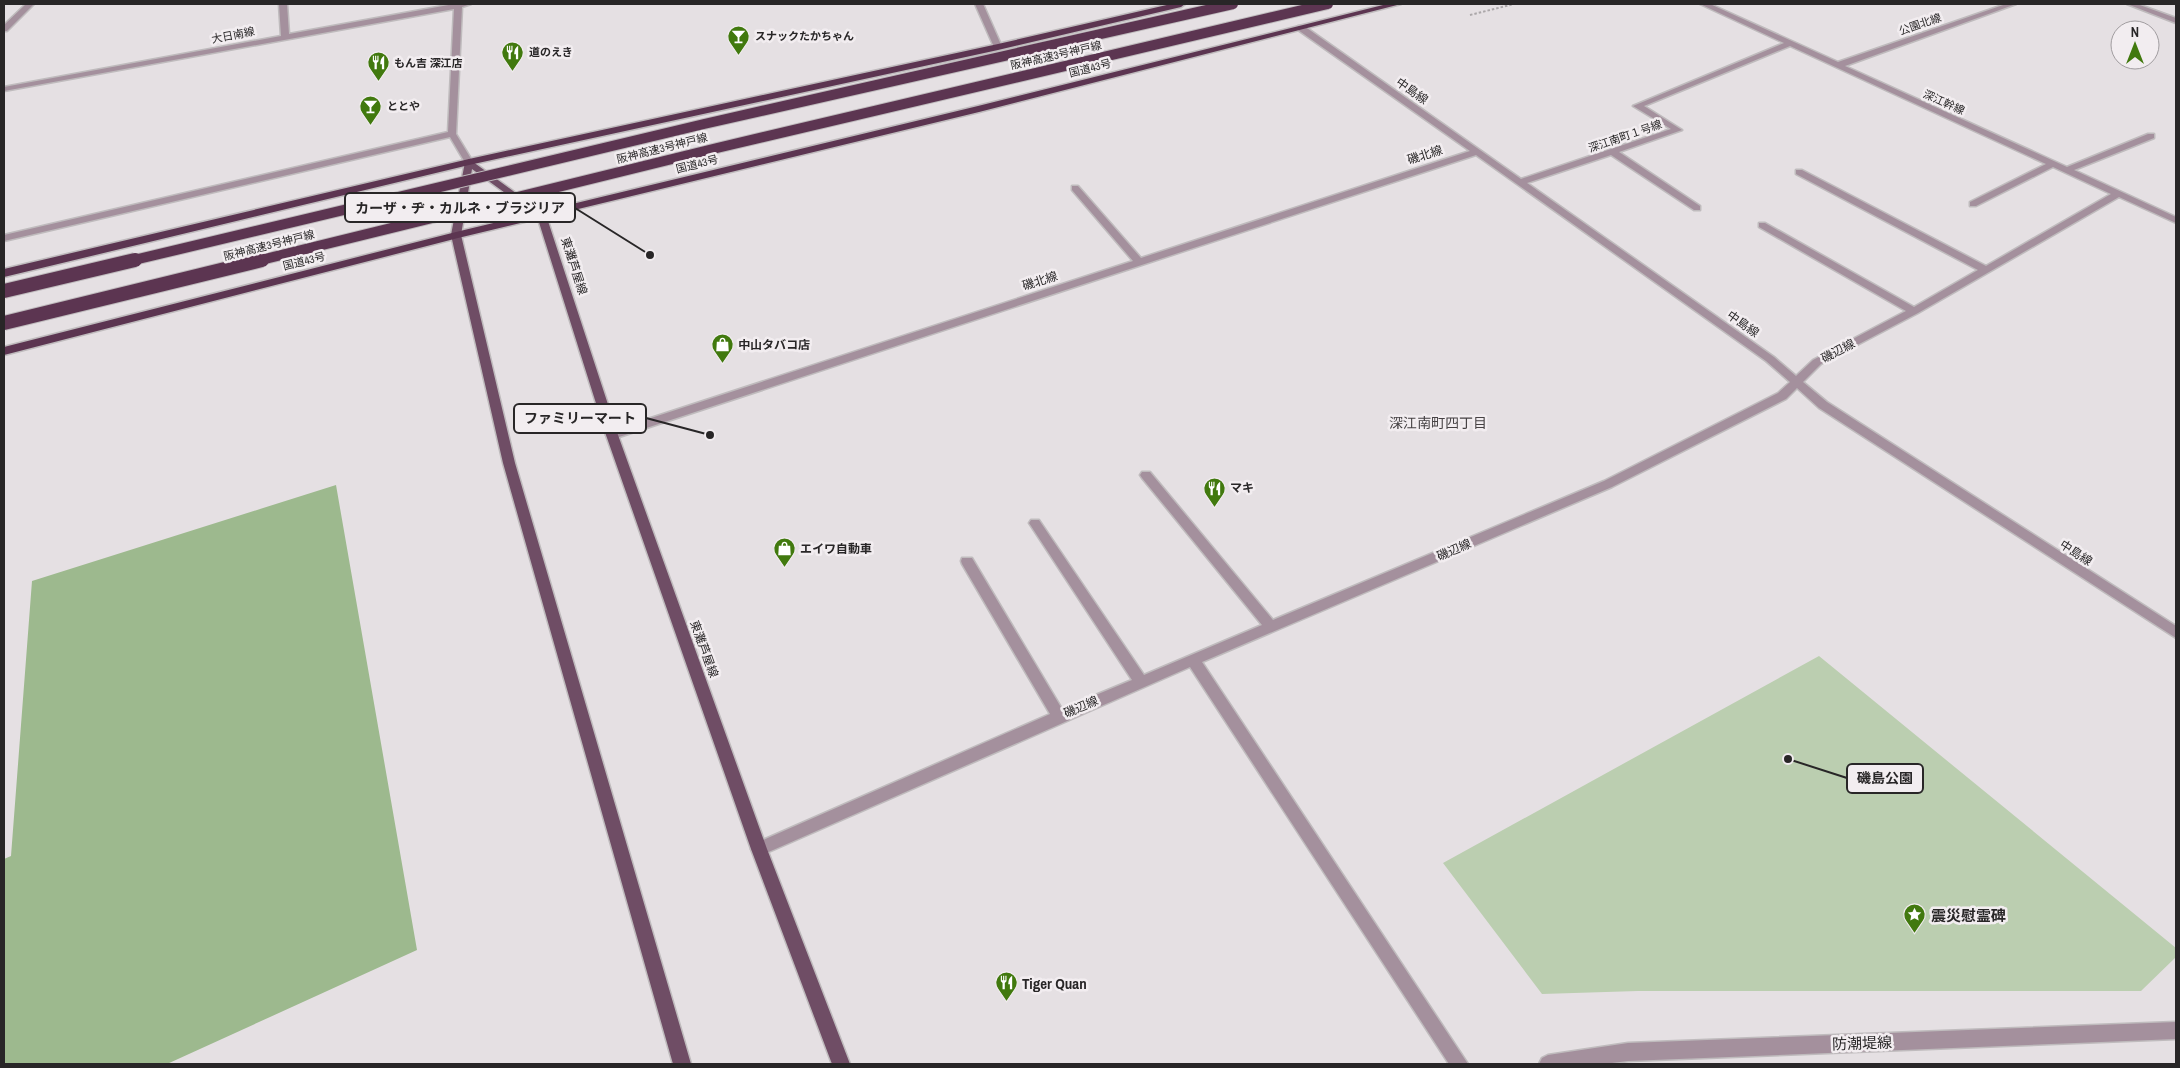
<svg xmlns="http://www.w3.org/2000/svg" width="2180" height="1068" font-family="'Archivo Narrow','Noto Sans JP',sans-serif">
	<style>
		.green { fill: #bbceb0 }
		.water { fill: #9db98e }
		.lines { fill: none; stroke-linecap: round; stroke-linejoin: round }
		.minor-casing { stroke: #bfbbbd; stroke-width: 3 }
		.major-casing { stroke: #bfbbbd; stroke-width: 3 }
		.highway-casing { stroke: #bfbbbd; stroke-width: 3 }
		.path { stroke: #aba7a9; stroke-width: 2; stroke-dasharray: 2.5 2; stroke-linecap: butt }
		.minor { fill: #a4909d; fill-rule: evenodd }
		.major { fill: #6f4d65; fill-rule: evenodd }
		.highway { fill: #5c3551; fill-rule: evenodd }
		.highway-bridge-far1-casing { stroke: #bfbbbd; stroke-width: 12; stroke-linecap: butt }
		.highway-bridge-casing { stroke: #bfbbbd; stroke-width: 16; stroke-linecap: butt }
		.highway-bridge-far1 { stroke: #5c3551; stroke-width: 10 }
		.highway-bridge { stroke: #5c3551; stroke-width: 14 }
		.labels { text-anchor: middle; dominant-baseline: central; stroke-width: 5; stroke-linejoin: round; paint-order: stroke }
		.far-street-label { font-size: 11px; fill: #282627; stroke: #f2edf0 }
		.far-poi-label { font-size: 11px; font-weight: bold; fill: #282627; stroke: #f2edf0; text-anchor: start }
		.street-label { font-size: 12px; fill: #282627; stroke: #f2edf0 }
		.poi-label { font-size: 12px; font-weight: bold; fill: #282627; stroke: #f2edf0; text-anchor: start }
		.neighbourhood-label { font-size: 14px; fill: #464244; stroke: #f2edf0 }
		.near-poi-label { font-size: 15px; font-weight: bold; fill: #282627; stroke: #f2edf0; text-anchor: start }
		.near-street-label { font-size: 15px; fill: #282627; stroke: #f2edf0 }
		.leader { fill: none; stroke: #282627; stroke-width: 2 }
		.callout-dot { fill: #282627; stroke: #f2edf0; stroke-width: 2 }
		.callout { fill: #f2edf0; stroke: #282627; stroke-width: 2 }
		.callout-label { font-size: 14px; text-anchor: middle; font-weight: bold; fill: #282627 }
	</style>
	<rect width="100%" height="100%" fill="#e5e0e3"/>
	<!-- green -->
	<path class="green" d="M 1819,656 L 2176,948 L 2176,957 L 2141,991 L 1638,991 L 1542,994 L 1443,863 Z"/>
	<!-- water -->
	<path class="water" d="M 336,485 L 417,950 L 167,1064 L 4,1064 L 4,859 L 11,856 L 32,581 Z"/>
	<g class="lines">
		<defs>
			<path id="minor" d="M 26,4 L 34,4 L 7,31 L 4,31 L 4,25 Z
				M 279,4 L 287,4 L 289,34 L 454,4 L 471,4 L 462,7 L 456,134 L 473,162 L 472,164 L 466,164 L 450,137 L 4,241 L 4,235 L 448,132 L 454,9 L 4,91 L 4,87 L 281,36 Z
				M 975,4 L 983,4 L 1002,47 L 1001,49 L 994,47 Z
				M 1700,4 L 1710,4 L 1838,62 L 2006,4 L 2016,4 L 1845,66 L 2067,167 L 2148,134 L 2154,134 L 2154,138 L 2074,170 L 2176,217 L 2176,223 L 2119,197 L 1918,313 L 1821,364 L 1803,382 L 1827,402 L 2176,626 L 2176,638 L 1819,408 L 1797,388 L 1786,399 L 1612,487 L 1202,662 L 1468,1064 L 1449,1064 L 1190,667 L 764,854 L 759,856 L 754,854 L 751,849 L 754,844 L 1050,714 L 962,564 L 961,561 L 962,558 L 972,558 L 1062,709 L 1132,680 L 1031,526 L 1029,523 L 1031,520 L 1039,520 L 1144,675 L 1262,625 L 1142,478 L 1140,475 L 1142,472 L 1150,472 L 1273,620 L 1604,481 L 1778,393 L 1790,382 L 1766,361 L 1476,155 L 616,438 L 608,438 L 606,435 L 608,432 L 1133,261 L 1072,190 L 1072,186 L 1078,186 L 1141,258 L 1470,151 L 1298,30 L 1298,26 L 1304,26 L 1521,179 L 1671,129 L 1633,106 L 1784,43 ZM 1790,46 L 2046,164 L 1970,202 L 1970,206 L 1976,206 L 2053,167 L 2111,194 L 1986,266 L 1802,170 L 1796,170 L 1796,174 L 1978,270 L 1914,307 L 1765,223 L 1759,223 L 1759,227 L 1906,311 L 1813,360 L 1796,376 L 1774,357 L 1527,183 L 1611,155 L 1694,210 L 1700,210 L 1700,206 L 1619,152 L 1682,130 L 1644,106 Z
				M 2127,4 L 2137,4 L 2176,18 L 2176,23 Z
				M 2176,1022 L 2176,1039 L 1628,1061 L 1604,1064 L 1539,1064 L 1542,1058 L 1548,1055 L 1628,1043 Z"/>
			<path id="major" d="M 469,159 L 546,215 L 618,435 L 767,849 L 850,1064 L 832,1064 L 751,849 L 606,435 L 537,216 L 472,169 L 461,235 L 515,463 L 691,1064 L 673,1064 L 503,463 L 451,235 L 465,162 Z"/>
			<path id="highway" d="M 1171,4 L 1185,4 L 1181,7 L 998,50 L 469,165 L 4,277 L 4,269 L 469,159 L 998,44 Z
				M 1387,4 L 1401,4 L 979,112 L 458,238 L 4,355 L 4,347 L 456,232 L 978,106 Z"/>
		</defs>
		<!-- minor casing -->
		<use href="#minor" class="minor-casing"/>
		<!-- major casing -->
		<use href="#major" class="major-casing"/>
		<!-- highway casing -->
		<use href="#highway" class="highway-casing"/>
		<!-- path -->
		<path class="path" d="M 1470,15 L 1514,4"/>
		<!-- minor -->
		<use href="#minor" class="minor"/>
		<!-- major -->
		<use href="#major" class="major"/>
		<!-- highway -->
		<use href="#highway" class="highway"/>
		<defs>
			<path id="highway-bridge-far1" d="M 130,261 L 704,124 L 1233,4
				M 257,261 L 717,148 L 1328,4"/>
			<path id="highway-bridge" d="M 4,291 L 135,260
				M 4,323 L 262,260"/>
		</defs>
		<!-- highway-bridge-far1 casing -->
		<use href="#highway-bridge-far1" class="highway-bridge-far1-casing"/>
		<!-- highway-bridge casing -->
		<use href="#highway-bridge" class="highway-bridge-casing"/>
		<!-- highway-bridge-far1 -->
		<use href="#highway-bridge-far1" class="highway-bridge-far1"/>
		<!-- highway-bridge -->
		<use href="#highway-bridge" class="highway-bridge"/>
	</g>
	<!-- icons -->
	<defs>
		<symbol id="bar-pin" viewBox="-11 -11 22 30"><path d="M0 17L-7.5 6A9.5 9.5 0 1 1 7.5 6Z" fill="#41790e" stroke="#f2edf0"/><path d="M-6-5H6L.8 .8V4.5H3.5V6h-7V4.5H-.8V.8Z" fill="#fff"/></symbol>
		<symbol id="restaurant-pin" viewBox="-11 -11 22 30"><path d="M0 17L-7.5 6A9.5 9.5 0 1 1 7.5 6Z" fill="#41790e" stroke="#f2edf0"/><path d="M-5-6h1v4h1v-4h1v4h1v-4h1v5L-1.5 .5V6h-2V.5L-5-1ZM5-6V6H3V1.5H1.5Q1.5-4 5-6Z" fill="#fff"/></symbol>
		<symbol id="shop-pin" viewBox="-11 -11 22 30"><path d="M0 17L-7.5 6A9.5 9.5 0 1 1 7.5 6Z" fill="#41790e" stroke="#f2edf0"/><path d="M-5-2.5h2.3a2.7 3.5 0 0 1 5.4 0H5L5.5 6h-11ZM-1.5-2.5h3a1.5 2.3 0 0 0-3 0Z" fill="#fff"/></symbol>
		<symbol id="sight-pin" viewBox="-11 -11 22 30"><path d="M0 17L-7.5 6A9.5 9.5 0 1 1 7.5 6Z" fill="#41790e" stroke="#f2edf0"/><path d="M0-6L1.8-2.2L6-1.7L2.9 1.2L3.7 5.4L0 3.3L-3.7 5.4L-2.9 1.2L-6-1.7L-1.8-2.2Z" fill="#fff"/></symbol>
	</defs>
	<g fill-rule="evenodd">
		<use href="#bar-pin" x="726" y="24" width="25" height="34"/>
		<use href="#restaurant-pin" x="500" y="40" width="25" height="34"/>
		<use href="#restaurant-pin" x="366" y="50" width="25" height="34"/>
		<use href="#bar-pin" x="358" y="94" width="25" height="34"/>
		<use href="#shop-pin" x="710" y="332" width="25" height="34"/>
		<use href="#restaurant-pin" x="1202" y="476" width="25" height="34"/>
		<use href="#shop-pin" x="772" y="536" width="25" height="34"/>
		<use href="#sight-pin" x="1902" y="902" width="25" height="34"/>
		<use href="#restaurant-pin" x="994" y="970" width="25" height="34"/>
	</g>
	<g class="labels">
		<!-- far-street labels -->
		<g class="far-street-label">
			<text transform="translate(1920 24) rotate(-19)">公園北線</text>
			<text transform="translate(233 35) rotate(-11)">大日南線</text>
			<text transform="translate(1056 55) rotate(-13)">阪神高速3号神戸線</text>
			<text transform="translate(1090 68) rotate(-14)">国道43号</text>
			<text transform="translate(1944 102) rotate(24)">深江幹線</text>
			<text transform="translate(1625 136) rotate(-19)">深江南町１号線</text>
			<text transform="translate(662 148) rotate(-14)">阪神高速3号神戸線</text>
			<text transform="translate(697 164) rotate(-14)">国道43号</text>
			<text transform="translate(269 245) rotate(-14)">阪神高速3号神戸線</text>
			<text transform="translate(304 261) rotate(-14)">国道43号</text>
		</g>
		<!-- far-poi labels -->
		<g class="far-poi-label">
			<text x="755" y="36">スナックたかちゃん</text>
			<text x="529" y="52">道のえき</text>
			<text x="394" y="63">もん吉 深江店</text>
			<text x="387" y="106">ととや</text>
		</g>
		<!-- street labels -->
		<g class="street-label">
			<text transform="translate(1412 91) rotate(35)">中島線</text>
			<text transform="translate(1425 155) rotate(-18)">磯北線</text>
			<text transform="translate(574 266) rotate(72)">東灘芦屋線</text>
			<text transform="translate(1040 281) rotate(-18)">磯北線</text>
			<text transform="translate(1743 324) rotate(35)">中島線</text>
			<text transform="translate(1838 351) rotate(-28)">磯辺線</text>
			<text transform="translate(1454 550) rotate(-23)">磯辺線</text>
			<text transform="translate(2076 553) rotate(33)">中島線</text>
			<text transform="translate(704 649) rotate(70)">東灘芦屋線</text>
			<text transform="translate(1081 707) rotate(-23)">磯辺線</text>
		</g>
		<!-- poi labels -->
		<g class="poi-label">
			<text x="738" y="345">中山タバコ店</text>
			<text x="1230" y="488">マキ</text>
			<text x="800" y="549">エイワ自動車</text>
		</g>
		<!-- neighbourhood labels -->
		<g class="neighbourhood-label">
			<text x="1438" y="423">深江南町四丁目</text>
		</g>
		<!-- near-poi labels -->
		<g class="near-poi-label">
			<text x="1931" y="915">震災慰霊碑</text>
			<text x="1022" y="983">Tiger Quan</text>
		</g>
		<!-- near-street labels -->
		<g class="near-street-label">
			<text transform="translate(1862 1043) rotate(-2)">防潮堤線</text>
		</g>
	</g>
	<!-- callouts -->
	<path class="leader" d="M650 255L575 208M710 435L646 418M1788 759L1847 778"/>
	<g class="callout-dot">
		<circle cx="650" cy="255" r="5"/>
		<circle cx="710" cy="435" r="5"/>
		<circle cx="1788" cy="759" r="5"/>
	</g>
	<g class="callout">
		<rect x="345" y="193" width="230" height="29" rx="5"/>
		<rect x="514" y="404" width="132" height="29" rx="5"/>
		<rect x="1847" y="764" width="76" height="29" rx="5"/>
	</g>
	<g class="callout-label">
		<text x="460" y="213">カーザ・ヂ・カルネ・ブラジリア</text>
		<text x="580" y="423">ファミリーマート</text>
		<text x="1885" y="783">磯島公園</text>
	</g>
	<!-- border -->
	<rect width="2180" height="1068" fill="none" stroke="#282627" stroke-width="10"/>
	<!-- north arrow -->
	<g transform="translate(2135 45)"><circle r="24" fill="#f2edf0" stroke="#a19da0"/>
	<path d="M0-4L9 19L0 12L-9 19Z" fill="#41790e"/>
	<text y="-8" font-size="14" font-weight="bold" text-anchor="middle" fill="#282627">N</text>
	</g>
</svg>
